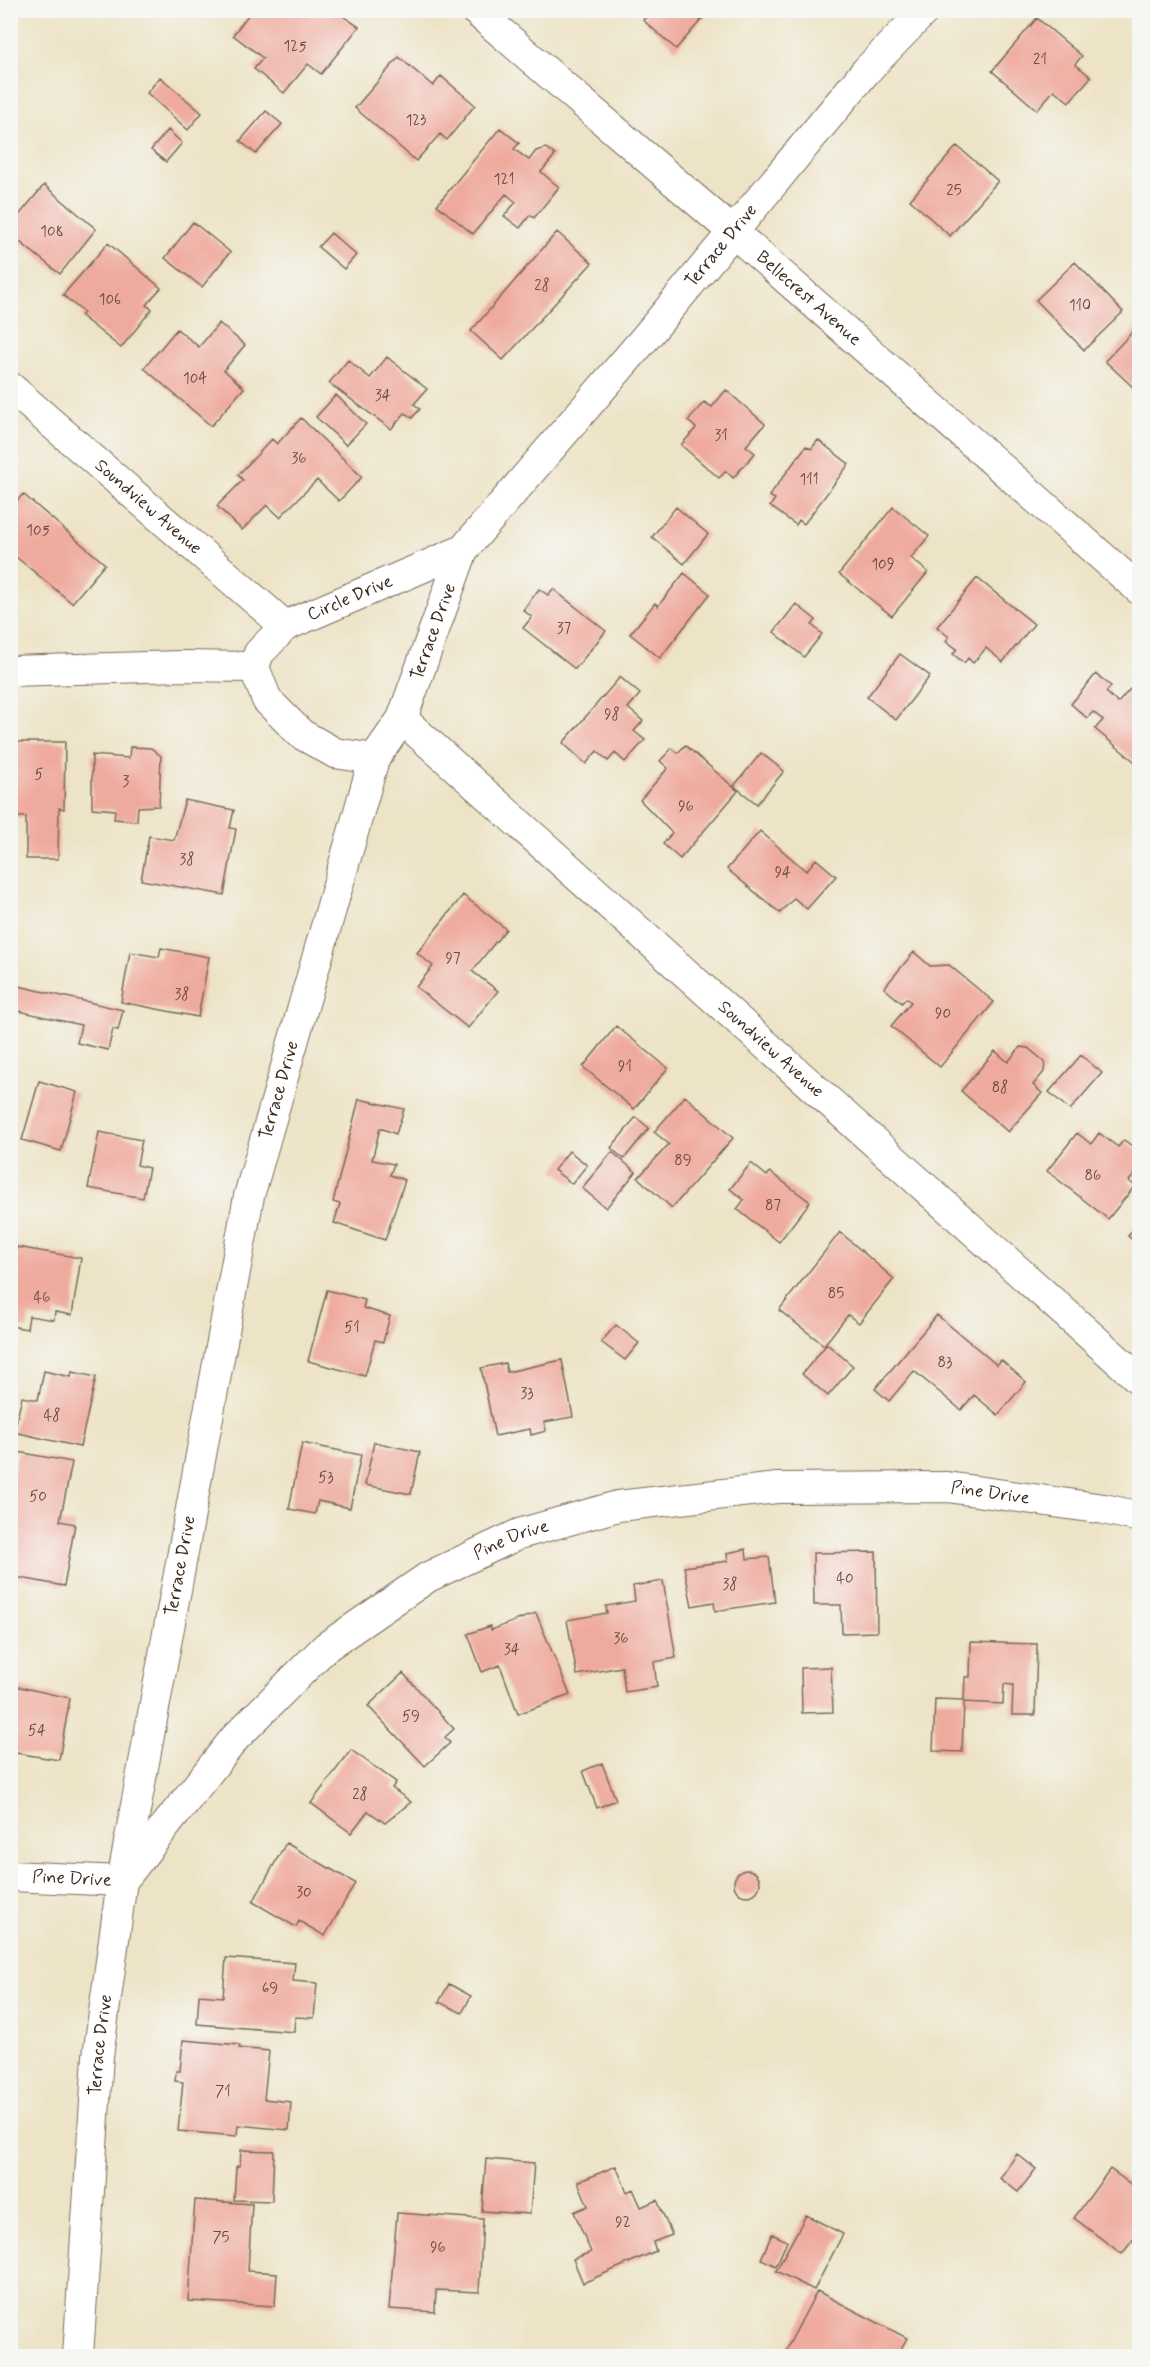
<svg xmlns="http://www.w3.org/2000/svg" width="1150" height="2367" font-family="Mynerve,sans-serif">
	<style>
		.building { fill: #efaa9e }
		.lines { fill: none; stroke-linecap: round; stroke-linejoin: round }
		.minor-casing { stroke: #796b59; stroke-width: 32 }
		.minor { stroke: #fff; stroke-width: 30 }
		.labels { text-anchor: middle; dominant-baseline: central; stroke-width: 4.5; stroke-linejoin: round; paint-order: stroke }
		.number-label { font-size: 15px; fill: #684a3e }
		.street-label { font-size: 18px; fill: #3b2a1e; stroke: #f6f6f2 }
	</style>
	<rect width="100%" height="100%" fill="#f6f6f2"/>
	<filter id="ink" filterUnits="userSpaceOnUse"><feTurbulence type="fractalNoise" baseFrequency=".0167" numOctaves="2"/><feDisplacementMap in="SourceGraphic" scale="12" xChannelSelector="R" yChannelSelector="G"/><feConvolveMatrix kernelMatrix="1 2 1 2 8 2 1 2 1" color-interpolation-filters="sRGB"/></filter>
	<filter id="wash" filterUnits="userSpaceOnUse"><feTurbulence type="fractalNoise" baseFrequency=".008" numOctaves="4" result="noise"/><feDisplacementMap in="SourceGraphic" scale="24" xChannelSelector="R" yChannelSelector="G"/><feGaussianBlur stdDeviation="1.35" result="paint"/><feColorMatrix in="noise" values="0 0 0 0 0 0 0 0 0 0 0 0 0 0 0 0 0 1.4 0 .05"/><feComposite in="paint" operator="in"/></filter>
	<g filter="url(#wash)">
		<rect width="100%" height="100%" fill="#ede3c6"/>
		<g id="blocks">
			<!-- building -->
			<path class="building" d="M 252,10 L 334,10 L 359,27 L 321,74 L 308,64 L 284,93 L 254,69 L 263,58 L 233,35 Z
				M 638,10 L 710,10 L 676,49 L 643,20 L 646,17 Z
				M 1037,18 L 1082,56 L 1075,64 L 1091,77 L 1069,102 L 1054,90 L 1037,110 L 992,71 Z
				M 399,57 L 433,86 L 441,76 L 475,105 L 447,140 L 440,134 L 416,161 L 355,108 Z
				M 160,77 L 202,113 L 188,130 L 147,93 Z
				M 266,111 L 282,124 L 256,154 L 240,141 Z
				M 500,128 L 519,143 L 514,149 L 529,160 L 536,151 L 546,148 L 555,155 L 541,172 L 559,187 L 534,218 L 530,215 L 520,228 L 504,216 L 516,202 L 506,194 L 473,234 L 437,205 Z
				M 168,130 L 182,143 L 166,162 L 151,150 Z
				M 957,146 L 998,181 L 950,236 L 910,200 Z
				M 44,185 L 96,229 L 60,274 L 10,234 L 10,226 Z
				M 193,222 L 230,252 L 202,287 L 165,258 Z
				M 557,232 L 592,263 L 503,360 L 471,331 Z
				M 331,233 L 356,255 L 344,269 L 318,247 Z
				M 108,243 L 161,288 L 146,305 L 152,309 L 121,348 L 81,316 L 84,313 L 63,295 Z
				M 1075,262 L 1123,312 L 1084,350 L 1036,300 Z
				M 219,323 L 245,345 L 224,370 L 244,388 L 211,426 L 144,368 L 177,329 L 199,347 Z
				M 1138,326 L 1140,384 L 1135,389 L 1105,361 Z
				M 387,357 L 427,389 L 414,404 L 420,409 L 412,418 L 405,413 L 391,429 L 329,383 L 348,360 L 370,378 Z
				M 726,390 L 765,424 L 746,446 L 755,453 L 733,478 L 726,471 L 719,478 L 681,445 L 696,428 L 688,421 L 704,402 L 712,407 Z
				M 336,395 L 366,424 L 346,445 L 316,417 Z
				M 301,418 L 362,477 L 339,501 L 317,480 L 280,517 L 267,505 L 242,530 L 217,506 L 243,480 L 238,475 L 272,439 L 277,444 Z
				M 818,440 L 849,464 L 804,524 L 799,520 L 796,525 L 770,506 L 775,499 L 769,496 L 806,446 L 811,449 Z
				M 23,494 L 105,564 L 72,603 L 10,552 L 10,509 Z
				M 676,507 L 708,534 L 684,564 L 652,537 Z
				M 893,507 L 929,536 L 911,558 L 928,572 L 892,616 L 839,574 Z
				M 684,573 L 710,594 L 660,658 L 630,634 L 655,603 L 658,606 Z
				M 977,578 L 1034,624 L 1003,662 L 986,648 L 973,663 L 968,658 L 964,663 L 953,654 L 957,649 L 946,641 L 949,637 L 937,627 Z
				M 539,589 L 548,595 L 553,589 L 606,631 L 575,669 L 523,628 L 532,617 L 523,610 Z
				M 796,604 L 816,620 L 812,625 L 822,634 L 804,657 L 774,632 Z
				M 900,654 L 930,676 L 896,720 L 867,697 Z
				M 1096,674 L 1111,686 L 1106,692 L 1118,703 L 1130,689 L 1140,697 L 1140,766 L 1095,729 L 1103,720 L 1093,712 L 1087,718 L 1071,704 Z
				M 620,677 L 640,694 L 628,708 L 643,721 L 634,731 L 645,740 L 625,762 L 615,753 L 608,761 L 597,751 L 586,764 L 563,743 Z
				M 14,742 L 65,742 L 64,809 L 59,808 L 58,859 L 26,859 L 26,817 L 14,817 Z
				M 685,745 L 738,791 L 680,859 L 663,844 L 672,833 L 640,800 L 668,768 L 660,761 L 672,748 L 678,753 Z
				M 130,747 L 151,748 L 161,756 L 159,806 L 138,807 L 137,821 L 114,819 L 115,810 L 92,808 L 92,755 L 129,758 Z
				M 761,753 L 784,771 L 757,804 L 734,786 Z
				M 185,800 L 234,810 L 230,828 L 236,829 L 224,895 L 141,880 L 149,836 L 174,840 Z
				M 760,831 L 806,871 L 816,859 L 836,876 L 807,909 L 794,898 L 780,913 L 727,869 Z
				M 463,895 L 506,929 L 472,971 L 498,991 L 468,1028 L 416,987 L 433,966 L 417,953 Z
				M 161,948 L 209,957 L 198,1017 L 121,1002 L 130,952 L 159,957 Z
				M 914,952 L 930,966 L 949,965 L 994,1002 L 940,1067 L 891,1026 L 911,1002 L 906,998 L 902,1003 L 884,988 Z
				M 10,984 L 123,1010 L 118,1030 L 113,1029 L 108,1050 L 77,1043 L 81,1025 L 10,1009 Z
				M 616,1026 L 668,1068 L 634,1109 L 583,1067 Z
				M 1020,1047 L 1028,1048 L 1045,1062 L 1044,1072 L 1033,1085 L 1042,1093 L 1008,1132 L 961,1091 L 995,1051 L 1008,1062 Z
				M 1081,1055 L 1102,1073 L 1070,1110 L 1049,1092 Z
				M 39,1081 L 77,1092 L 61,1151 L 22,1140 Z
				M 685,1096 L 733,1138 L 672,1208 L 638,1178 L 669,1144 L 654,1132 Z
				M 359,1099 L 404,1109 L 396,1134 L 380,1128 L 372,1160 L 394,1164 L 390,1175 L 405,1180 L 385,1240 L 334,1223 L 340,1204 L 333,1202 Z
				M 636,1117 L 649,1128 L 624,1159 L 611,1148 Z
				M 99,1132 L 142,1140 L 137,1165 L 149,1168 L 143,1198 L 88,1188 Z
				M 1077,1133 L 1091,1144 L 1099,1133 L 1118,1147 L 1124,1140 L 1140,1152 L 1140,1168 L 1129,1181 L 1135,1186 L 1108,1219 L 1047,1171 Z
				M 569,1151 L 587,1165 L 572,1184 L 554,1170 Z
				M 612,1152 L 636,1172 L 606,1208 L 582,1188 Z
				M 751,1163 L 767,1176 L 770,1172 L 810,1202 L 779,1242 L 737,1209 L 744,1200 L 730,1189 Z
				M 1140,1222 L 1140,1246 L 1128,1236 Z
				M 840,1232 L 894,1279 L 859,1323 L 848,1315 L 824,1345 L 779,1310 Z
				M 17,1247 L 81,1258 L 72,1315 L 55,1312 L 54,1320 L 29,1316 L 27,1329 L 10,1326 L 10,1283 Z
				M 327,1290 L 365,1300 L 363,1308 L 390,1316 L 383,1342 L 375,1340 L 365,1376 L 308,1361 Z
				M 937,1315 L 997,1365 L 1001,1360 L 1026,1382 L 998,1415 L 974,1395 L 961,1410 L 914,1371 L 889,1401 L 875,1389 Z
				M 616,1325 L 639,1343 L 625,1360 L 601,1342 Z
				M 827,1344 L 853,1366 L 828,1396 L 802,1374 Z
				M 562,1360 L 573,1417 L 544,1422 L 546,1431 L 531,1435 L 530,1429 L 495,1436 L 481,1368 L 505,1363 L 507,1372 Z
				M 44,1371 L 71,1377 L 72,1372 L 96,1377 L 80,1447 L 14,1432 L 22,1397 L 38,1400 Z
				M 374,1442 L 420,1452 L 411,1494 L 365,1485 Z
				M 302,1443 L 361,1455 L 350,1508 L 318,1501 L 315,1514 L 289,1509 Z
				M 18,1452 L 72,1462 L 60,1521 L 75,1524 L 64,1586 L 10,1576 L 10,1474 L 13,1474 Z
				M 746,1549 L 747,1559 L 769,1557 L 775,1602 L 715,1611 L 714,1602 L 692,1606 L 684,1567 L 728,1561 L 727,1553 Z
				M 876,1552 L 877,1632 L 842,1633 L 841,1605 L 814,1605 L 813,1553 Z
				M 663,1581 L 676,1658 L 654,1662 L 657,1687 L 625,1692 L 622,1667 L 577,1675 L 567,1620 L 607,1613 L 606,1606 L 635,1601 L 633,1586 Z
				M 536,1613 L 570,1695 L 518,1714 L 500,1665 L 482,1672 L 468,1634 L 490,1626 L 491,1630 Z
				M 971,1642 L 1037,1644 L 1035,1715 L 1012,1715 L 1013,1685 L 1004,1684 L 1003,1704 L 964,1702 L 962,1752 L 933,1751 L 935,1699 L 964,1700 L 965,1677 L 970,1677 Z
				M 831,1667 L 833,1712 L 802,1713 L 801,1668 Z
				M 403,1673 L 454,1729 L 445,1737 L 450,1743 L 425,1766 L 368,1706 Z
				M 15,1686 L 70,1698 L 59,1760 L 10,1752 L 10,1710 Z
				M 351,1750 L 396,1782 L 392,1788 L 411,1802 L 385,1823 L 368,1811 L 351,1833 L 311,1803 Z
				M 602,1763 L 616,1800 L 597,1808 L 583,1771 Z
				M 286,1843 L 355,1883 L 325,1936 L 299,1921 L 296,1927 L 253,1902 Z
				M734 1883a13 13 0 1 1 26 0a13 13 0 1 1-26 0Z
				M 226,1958 L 295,1963 L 293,1981 L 317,1983 L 314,2018 L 295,2017 L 294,2032 L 197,2024 L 199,1995 L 223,1997 Z
				M 449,1984 L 471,1996 L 462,2013 L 439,2002 Z
				M 183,2040 L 240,2045 L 239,2048 L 269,2051 L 264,2099 L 291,2102 L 289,2130 L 238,2125 L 237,2136 L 178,2131 L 183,2082 L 175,2081 L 176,2071 L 180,2071 Z
				M 241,2150 L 274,2151 L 272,2201 L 234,2200 L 236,2167 L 240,2165 Z
				M 1017,2154 L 1036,2169 L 1018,2192 L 1000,2178 Z
				M 486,2159 L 534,2163 L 530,2214 L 482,2211 Z
				M 616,2166 L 627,2192 L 633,2189 L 641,2207 L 657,2200 L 672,2235 L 653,2242 L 656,2251 L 583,2283 L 573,2259 L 591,2252 L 574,2212 L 588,2206 L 578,2182 Z
				M 1110,2169 L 1140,2191 L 1140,2231 L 1122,2254 L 1074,2218 Z
				M 195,2200 L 252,2204 L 248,2271 L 277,2273 L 275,2306 L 188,2301 Z
				M 397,2213 L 483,2219 L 479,2292 L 436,2290 L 435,2312 L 389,2309 Z
				M 806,2215 L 843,2234 L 814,2290 L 776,2271 Z
				M 772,2234 L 787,2241 L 776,2266 L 761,2259 Z
				M 817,2291 L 907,2338 L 897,2356 L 783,2356 Z"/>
		</g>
	</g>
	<g filter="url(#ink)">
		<use href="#blocks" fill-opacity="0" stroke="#796b59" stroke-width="1.5"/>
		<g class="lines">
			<defs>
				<g id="minor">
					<path id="s1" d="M 475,10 L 733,232 L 1140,590"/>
					<path id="s2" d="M 10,387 L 285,626"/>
					<path d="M 10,671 L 181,666 L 254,667"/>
					<path id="s3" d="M 402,719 L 1140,1380"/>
					<path id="s4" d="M 374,759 L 335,753 L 301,734 L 267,700 L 254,667 L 259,653 L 285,626 L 463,550"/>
					<path id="s5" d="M 10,1876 L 122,1881 L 235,1738 L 326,1647 L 428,1577 L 519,1534 L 618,1506 L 777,1488 L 947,1487 L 1104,1509 L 1140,1517"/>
					<path id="s6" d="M 78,2356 L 98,2056 L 122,1881 L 249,1196 L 374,759 L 402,719 L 463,550 L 646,337 L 866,71 L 925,10"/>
				</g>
			</defs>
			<!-- minor casing -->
			<use href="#minor" class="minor-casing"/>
			<!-- minor -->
			<use href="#minor" class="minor"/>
		</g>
	</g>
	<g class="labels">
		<!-- number labels -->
		<g class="number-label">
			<text x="295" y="47">125</text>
			<text x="1040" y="60">21</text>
			<text x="416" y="121">123</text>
			<text x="504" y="180">121</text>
			<text x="954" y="191">25</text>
			<text x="52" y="232">108</text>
			<text x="542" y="286">28</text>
			<text x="110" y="300">106</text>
			<text x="1080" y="306">110</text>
			<text x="195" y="379">104</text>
			<text x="383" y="396">34</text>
			<text x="721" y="436">31</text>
			<text x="299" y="459">36</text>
			<text x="809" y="480">111</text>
			<text x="38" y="531">105</text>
			<text x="883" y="565">109</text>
			<text x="564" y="629">37</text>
			<text x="612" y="715">98</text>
			<text x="39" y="775">5</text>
			<text x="126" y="782">3</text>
			<text x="686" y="807">96</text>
			<text x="187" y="860">38</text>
			<text x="783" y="873">94</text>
			<text x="453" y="959">97</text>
			<text x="182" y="995">38</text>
			<text x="943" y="1014">90</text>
			<text x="625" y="1067">91</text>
			<text x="1000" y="1088">88</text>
			<text x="683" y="1161">89</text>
			<text x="1093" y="1176">86</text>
			<text x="773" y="1206">87</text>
			<text x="836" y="1294">85</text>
			<text x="42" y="1298">46</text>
			<text x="352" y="1328">51</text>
			<text x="945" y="1363">83</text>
			<text x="527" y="1394">33</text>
			<text x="52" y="1416">48</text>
			<text x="326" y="1478">53</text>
			<text x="38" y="1497">50</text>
			<text x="845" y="1579">40</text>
			<text x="730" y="1585">38</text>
			<text x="621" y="1639">36</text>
			<text x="512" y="1650">34</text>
			<text x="411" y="1717">59</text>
			<text x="37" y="1731">54</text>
			<text x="360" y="1795">28</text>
			<text x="304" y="1893">30</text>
			<text x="270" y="1989">69</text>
			<text x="223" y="2092">71</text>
			<text x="623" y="2223">92</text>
			<text x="221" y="2238">75</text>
			<text x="438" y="2248">96</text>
		</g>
		<!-- street labels -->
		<g class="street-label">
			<text stroke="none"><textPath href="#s6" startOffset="2256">Terrace Drive</textPath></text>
			<text stroke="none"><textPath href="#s1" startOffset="441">Bellecrest Avenue</textPath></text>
			<text stroke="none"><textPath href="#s2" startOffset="183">Soundview Avenue</textPath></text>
			<text stroke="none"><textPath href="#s4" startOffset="285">Circle Drive</textPath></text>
			<text stroke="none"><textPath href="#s6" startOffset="1770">Terrace Drive</textPath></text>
			<text stroke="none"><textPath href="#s3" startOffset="495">Soundview Avenue</textPath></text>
			<text stroke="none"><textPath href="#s6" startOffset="1284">Terrace Drive</textPath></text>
			<text stroke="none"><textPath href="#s5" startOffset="1124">Pine Drive</textPath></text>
			<text stroke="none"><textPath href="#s5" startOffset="638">Pine Drive</textPath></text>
			<text stroke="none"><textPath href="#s6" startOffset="798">Terrace Drive</textPath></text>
			<text stroke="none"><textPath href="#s5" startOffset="62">Pine Drive</textPath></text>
			<text stroke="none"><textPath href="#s6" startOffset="312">Terrace Drive</textPath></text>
		</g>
	</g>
	<!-- margin -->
	<rect width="1150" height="2367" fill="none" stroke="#f6f6f2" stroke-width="36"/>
</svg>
